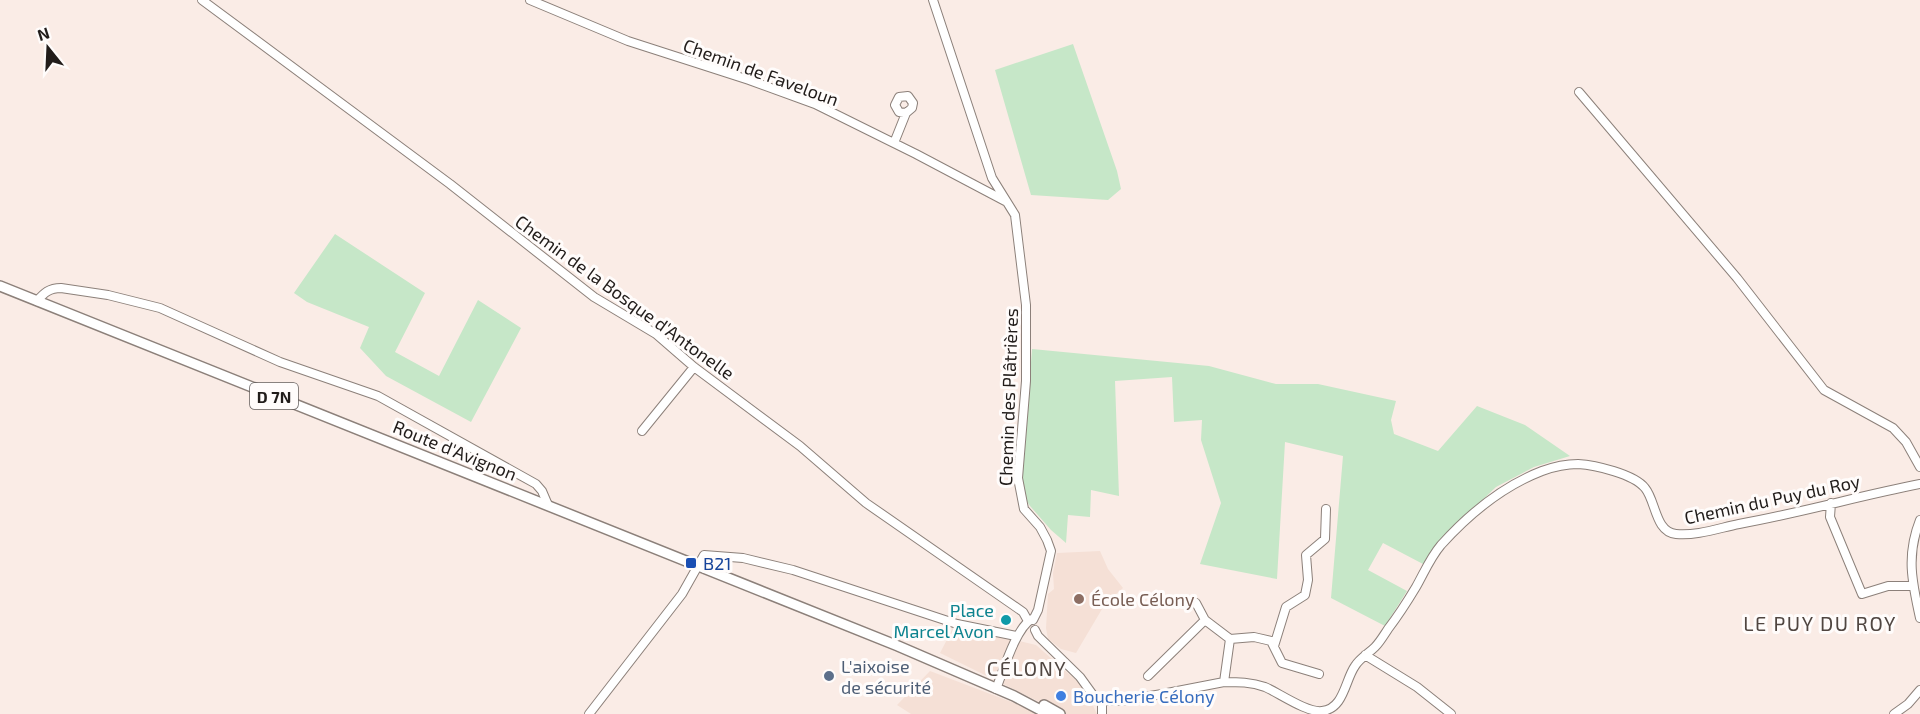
<svg xmlns="http://www.w3.org/2000/svg" width="1920" height="714" font-family="'Exo 2',sans-serif">
	<style>
		.built { fill: #f5e0d6 }
		.green { fill: #c6e7c8 }
		.lines { fill: none; stroke-linecap: round; stroke-linejoin: round }
		.minor-casing { stroke: #8c807a; stroke-width: 10 }
		.major-casing { stroke: #8c807a; stroke-width: 12 }
		.minor { stroke: #fff; stroke-width: 8 }
		.major { stroke: #fff; stroke-width: 9 }
		.transit-dot { fill: #1a4fb4; stroke: #fffcfb; stroke-width: 2 }
		.education-dot { fill: #8d6e63; stroke: #fffcfb; stroke-width: 2 }
		.culture-dot { fill: #0f9aa8; stroke: #fffcfb; stroke-width: 2 }
		.service-dot { fill: #5c6f8a; stroke: #fffcfb; stroke-width: 2 }
		.shop-dot { fill: #3f7fe0; stroke: #fffcfb; stroke-width: 2 }
		.labels { text-anchor: middle; dominant-baseline: central; stroke-width: 6; stroke-linejoin: round; paint-order: stroke }
		.shield { fill: #fffcfb; stroke: #645f5e; stroke-width: 1.5 }
		.shield-label { font-size: 16px; font-weight: bold; fill: #211c1a }
		.street-label { font-size: 18px; fill: #211c1a; stroke: #fffcfb }
		.transit-label { font-size: 18px; fill: #164399; stroke: #fffcfb; text-anchor: start }
		.education-label { font-size: 18px; fill: #785e54; stroke: #fffcfb; text-anchor: start }
		.culture-label { font-size: 18px; fill: #0d838f; stroke: #fffcfb; text-anchor: end }
		.service-label { font-size: 18px; fill: #4e5e75; stroke: #fffcfb; text-anchor: start }
		.shop-label { font-size: 18px; fill: #366cbe; stroke: #fffcfb; text-anchor: start }
		.neighbourhood-label { font-size: 20px; letter-spacing: 1.5px; fill: #504641; stroke: #fffcfb }
	</style>
	<rect width="100%" height="100%" fill="#faece6"/>
	<!-- built -->
	<path class="built" d="M 1100,551 L 1108,569 L 1123,588 L 1105,604 L 1076,653 L 1061,649 L 1048,639 L 1046,628 L 1048,594 L 1054,589 L 1053,573 L 1057,553 Z
		M 954,626 L 1036,645 L 1084,687 L 1097,714 L 1064,714 L 940,653 Z
		M 930,671 L 1035,711 L 1035,714 L 911,714 L 897,705 Z"/>
	<!-- green -->
	<path class="green" d="M 1073,44 L 1117,171 L 1121,189 L 1108,200 L 1031,195 L 995,70 Z
		M 335,234 L 425,293 L 395,352 L 439,376 L 478,300 L 521,328 L 471,422 L 386,376 L 360,348 L 369,327 L 307,302 L 294,293 Z
		M 1032,349 L 1209,366 L 1276,384 L 1318,384 L 1396,401 L 1391,420 L 1394,434 L 1438,451 L 1477,406 L 1525,425 L 1570,456 L 1534,467 L 1496,487 L 1437,544 L 1423,564 L 1383,543 L 1368,570 L 1407,591 L 1385,626 L 1331,598 L 1343,456 L 1285,442 L 1277,579 L 1200,564 L 1221,503 L 1201,440 L 1202,420 L 1174,422 L 1172,377 L 1115,381 L 1119,496 L 1091,490 L 1090,517 L 1068,515 L 1066,543 L 1051,530 L 1030,506 L 1024,497 L 1022,480 Z"/>
	<g class="lines">
		<defs>
			<path id="minor" d="M 202,0 L 450,184 L 594,297 L 656,334 L 694,367 L 800,446 L 866,503 L 1023,612 L 1028,621
				M 530,0 L 628,41 L 749,80 L 815,104 L 916,154 L 1005,201
				M 933,0 L 992,178 L 1015,215 L 1026,305 L 1026,381 L 1018,478 L 1024,509 L 1040,527 L 1047,540 L 1051,551 L 1038,610 L 1033,620
				M 1579,92 L 1737,278 L 1824,390 L 1893,428 L 1906,442 L 1920,467
				M 908,96 L 913,103 L 912,108 L 906,113 L 899,112 L 895,105 L 899,97 Z
				M 894,143 L 906,113
				M 37,301 C 44,293 49,288 61,288 L 108,295 L 160,308 L 280,362 L 378,396 L 536,484 L 542,491 L 548,505
				M 642,431 L 694,367
				M 1831,503 L 1830,517 L 1862,594 L 1888,586 L 1913,586
				M 1920,520 C 1906,555 1912,582 1920,618
				M 1196,603 L 1205,620 L 1230,639 L 1224,682
				M 1035,630 L 1038,636 L 1080,677 L 1093,695 L 1102,701
				M 1230,639 L 1254,637 L 1271,641 L 1282,663 L 1319,674
				M 1274,646 L 1286,607 L 1305,595 L 1308,580 L 1306,555 L 1325,539 L 1326,509
				M 1365,655 L 1417,687 L 1451,714
				M 1148,676 L 1205,620
				M 996,689 C 1003,672 1016,627 1032,619
				M 1102,701 L 1120,701 L 1162,694 L 1224,682 C 1238,682 1251,682 1265,687 C 1279,693 1307,713 1322,711 C 1344,709 1345,680 1355,666 C 1360,658 1368,654 1375,647 C 1380,642 1384,635 1388,629 C 1398,616 1407,602 1416,587 C 1424,573 1430,558 1441,545 C 1469,514 1503,486 1542,471 C 1553,467 1566,464 1578,464 C 1595,465 1634,474 1645,488 C 1656,501 1655,532 1676,534 C 1697,536 1719,528 1739,524 C 1800,513 1859,496 1920,484
				M 1102,701 L 1102,714
				M 589,714 L 682,594 L 704,555 L 743,558 L 793,570 L 957,624 L 1016,636
				M 1894,714 L 1908,704 L 1920,690"/>
			<path id="major" d="M 0,286 L 898,646 L 1014,696 L 1048,714
				M 1044,705 L 1060,714"/>
		</defs>
		<!-- minor casing -->
		<use href="#minor" class="minor-casing"/>
		<!-- major casing -->
		<use href="#major" class="major-casing"/>
		<!-- minor -->
		<use href="#minor" class="minor"/>
		<!-- major -->
		<use href="#major" class="major"/>
	</g>
	<!-- markers -->
	<rect class="transit-dot" x="685" y="557" width="12" height="12" rx="3"/>
	<circle class="education-dot" cx="1079" cy="599" r="6"/>
	<circle class="culture-dot" cx="1006" cy="620" r="6"/>
	<circle class="service-dot" cx="829" cy="676" r="6"/>
	<circle class="shop-dot" cx="1061" cy="696" r="6"/>
	<g class="labels">
		<!-- shield labels -->
		<rect class="shield" x="250" y="383" width="48" height="26" rx="4.5"/>
		<g class="shield-label">
			<text x="274" y="396">D 7N</text>
		</g>
		<!-- street labels -->
		<g class="street-label">
			<text transform="translate(761 72) rotate(20)">Chemin de Faveloun</text>
			<text transform="translate(625 297) rotate(36)">Chemin de la Bosque d'Antonelle</text>
			<text transform="translate(1008 397) rotate(-88)">Chemin des Plâtrières</text>
			<text transform="translate(455 450) rotate(22)">Route d'Avignon</text>
			<text transform="translate(1772 499) rotate(-12)">Chemin du Puy du Roy</text>
		</g>
		<!-- transit labels -->
		<g class="transit-label">
			<text x="703" y="563">B21</text>
		</g>
		<!-- education labels -->
		<g class="education-label">
			<text x="1091" y="599">École Célony</text>
		</g>
		<!-- culture labels -->
		<g class="culture-label">
			<text x="994" y="610">Place<tspan x="994" dy="21">Marcel Avon</tspan></text>
		</g>
		<!-- service labels -->
		<g class="service-label">
			<text x="841" y="666">L'aixoise<tspan x="841" dy="21">de sécurité</tspan></text>
		</g>
		<!-- shop labels -->
		<g class="shop-label">
			<text x="1073" y="696">Boucherie Célony</text>
		</g>
		<!-- neighbourhood labels -->
		<g class="neighbourhood-label">
			<text x="1820" y="623">LE PUY DU ROY</text>
			<text x="1027" y="668">CÉLONY</text>
		</g>
	</g>
	<!-- north arrow -->
	<g transform="translate(48 48) rotate(342)" stroke="#fffcfb" stroke-width="4.5" paint-order="stroke">
	<path d="M0-4.5L10 22L0 15L-10 22Z" fill="#211c1a"/>
	<text y="-9" font-size="16" font-weight="bold" text-anchor="middle" fill="#211c1a">N</text>
	</g>
</svg>
